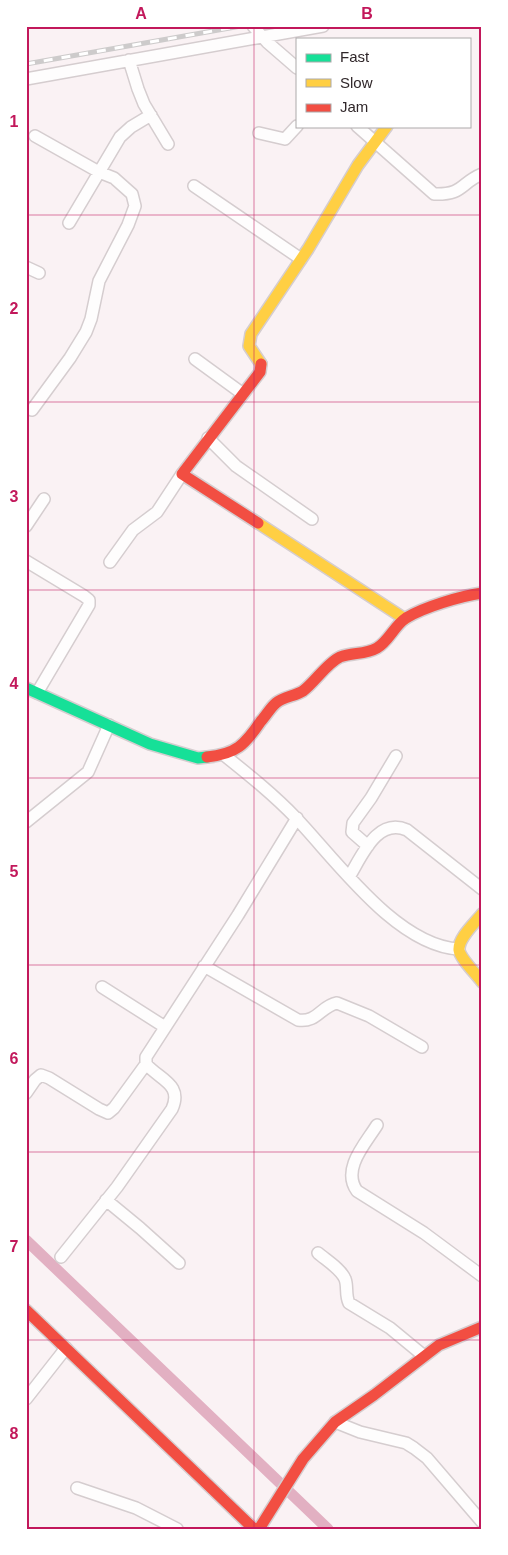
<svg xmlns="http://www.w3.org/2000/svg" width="508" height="1555" font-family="Arial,sans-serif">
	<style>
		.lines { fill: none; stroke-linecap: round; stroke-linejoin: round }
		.canal { stroke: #e2b0c2; stroke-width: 11 }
		.street-casing { stroke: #d5cdcf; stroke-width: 14 }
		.fast-casing { stroke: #d5cdcf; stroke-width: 14 }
		.slow-casing { stroke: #d5cdcf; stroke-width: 14 }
		.jam-casing { stroke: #d5cdcf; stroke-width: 14 }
		.street { stroke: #fefdfd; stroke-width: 11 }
		.fast { stroke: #16e098; stroke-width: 11 }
		.slow { stroke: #ffcf43; stroke-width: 11 }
		.jam { stroke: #f24e42; stroke-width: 11 }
		.rail-casing { stroke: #cdcbcb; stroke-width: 5 }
		.rail { stroke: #fff; stroke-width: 3; stroke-dasharray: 9; stroke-linecap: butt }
		.grid { fill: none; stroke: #c2185b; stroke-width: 1; stroke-opacity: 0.55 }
		.neatline { fill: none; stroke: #c2185b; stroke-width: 2 }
		.grid-label { font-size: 16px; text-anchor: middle; font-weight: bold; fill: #c2185b }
	</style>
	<rect width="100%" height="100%" fill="#faf2f4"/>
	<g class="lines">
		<!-- canal -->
		<path class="canal" d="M 26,1240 L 328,1529"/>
		<defs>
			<path id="street" d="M 253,26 L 267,42 L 297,68
				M 129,60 L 138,89 L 144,104 L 168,144
				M 26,79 L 323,26
				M 357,126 L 434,194 C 464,195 460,183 482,174
				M 259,133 L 285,139 L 297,126
				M 194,186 L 301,259
				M 69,223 L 120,137 L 131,127 L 151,115
				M 26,267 L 39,273
				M 195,359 L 243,394
				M 32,410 L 70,358 L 86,332 L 91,319 L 99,281 L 128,225 L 135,206 L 132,194 L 114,178 L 99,172 L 35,136
				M 208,438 L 236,466 L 312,519
				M 26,526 L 44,499
				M 26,561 L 84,596 L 89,600 L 89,605 L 37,693
				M 110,562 L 133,530 L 157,512 L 182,474
				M 224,755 C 249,775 274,795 296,818 C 336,860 397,946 459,949
				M 26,822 L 88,772 L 109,725
				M 368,846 L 352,832 L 353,823 L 371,798 L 396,756
				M 349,877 C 362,856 377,817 407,830 L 482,889
				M 204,966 L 298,1020 C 317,1023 321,1006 337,1003 L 369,1016 L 422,1047
				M 102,987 L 165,1027
				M 26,1093 L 35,1080 L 41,1075 L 49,1078 L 99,1109 L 108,1113 L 114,1108 L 146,1064
				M 377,1125 C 366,1143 341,1169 357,1191 L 424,1233 L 482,1276
				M 106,1200 L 140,1228 L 179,1263
				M 318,1253 C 326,1260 341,1269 345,1279 C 348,1286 345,1295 349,1303 L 390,1328 L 424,1356
				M 61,1257 L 117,1187 L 172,1109 C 183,1084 160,1080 146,1064 L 146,1057 L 238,915 L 297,818
				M 26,1399 L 66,1348
				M 335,1422 L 360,1432 L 406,1443 L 414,1448 L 427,1458 L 482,1522
				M 77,1488 L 136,1508 L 177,1529"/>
			<path id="fast" d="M 26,688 L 150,744 L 198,758 L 207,757"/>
			<path id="slow" d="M 261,364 L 249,346 L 251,334 L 308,249 L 358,165 L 387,126
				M 258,523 L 405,619
				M 482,914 C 475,923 458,938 459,950 C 460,958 477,975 482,982"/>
			<path id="jam" d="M 258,523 L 182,474 L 260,372 L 261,364
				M 207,757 C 236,754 245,745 261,721 C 266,716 270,708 276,703 C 283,697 295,696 303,691 C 315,682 327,663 340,657 C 352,652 365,655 377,648 C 389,641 394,626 406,618 C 424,607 461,596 482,593
				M 26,1310 L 254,1529
				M 259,1529 L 303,1459 L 335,1422 L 374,1395 L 439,1345 L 482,1327"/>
		</defs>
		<!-- street casing -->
		<use href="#street" class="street-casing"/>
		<!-- fast casing -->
		<use href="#fast" class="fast-casing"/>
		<!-- slow casing -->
		<use href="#slow" class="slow-casing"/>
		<!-- jam casing -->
		<use href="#jam" class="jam-casing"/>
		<!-- street -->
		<use href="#street" class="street"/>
		<!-- fast -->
		<use href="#fast" class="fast"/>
		<!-- slow -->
		<use href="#slow" class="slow"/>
		<!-- jam -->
		<use href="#jam" class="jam"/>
		<defs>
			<path id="rail" d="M 26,64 L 241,26"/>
		</defs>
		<!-- rail casing -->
		<use href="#rail" class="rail-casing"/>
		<!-- rail -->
		<use href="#rail" class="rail"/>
	</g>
	<!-- grid -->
	<path class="grid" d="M 254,26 L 254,1529M 26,215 L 482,215M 26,402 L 482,402M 26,590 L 482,590M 26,778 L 482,778M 26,965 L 482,965M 26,1152 L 482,1152M 26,1340 L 482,1340"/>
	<!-- border -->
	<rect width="508" height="1555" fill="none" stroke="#ffffff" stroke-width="55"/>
	<!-- legend -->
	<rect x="296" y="38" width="175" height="90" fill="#ffffff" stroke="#aca9aa"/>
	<rect x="306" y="54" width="25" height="8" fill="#16e098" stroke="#aca9aa"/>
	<text x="340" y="62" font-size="15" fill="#30272a">Fast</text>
	<rect x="306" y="79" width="25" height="8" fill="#ffcf43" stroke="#aca9aa"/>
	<text x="340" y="88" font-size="15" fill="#30272a">Slow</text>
	<rect x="306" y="104" width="25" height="8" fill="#f24e42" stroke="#aca9aa"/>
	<text x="340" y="112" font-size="15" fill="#30272a">Jam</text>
	<rect x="28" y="28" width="452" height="1500" class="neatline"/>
	<g class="grid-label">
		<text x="141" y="19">A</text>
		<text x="367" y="19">B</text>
		<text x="14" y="127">1</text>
		<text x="14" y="314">2</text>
		<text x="14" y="502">3</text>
		<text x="14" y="689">4</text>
		<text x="14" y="877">5</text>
		<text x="14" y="1064">6</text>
		<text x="14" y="1252">7</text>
		<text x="14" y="1439">8</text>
	</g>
</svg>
